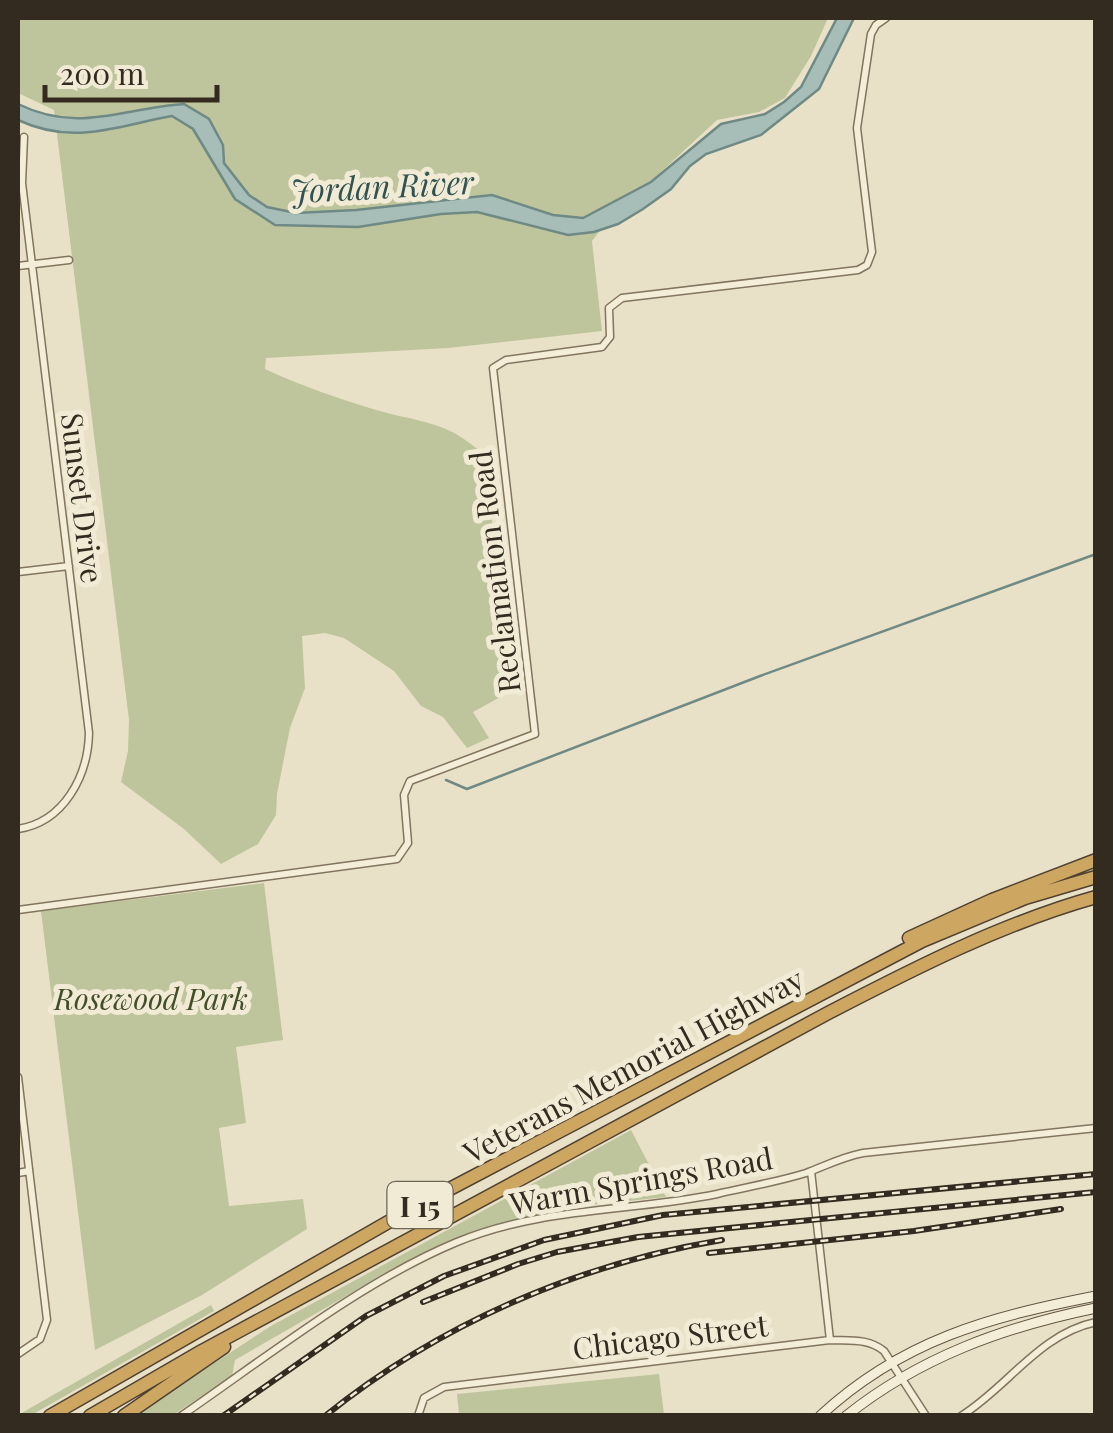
<svg xmlns="http://www.w3.org/2000/svg" width="1113" height="1433" font-family="'Playfair Display',serif">
	<style>
		.green { fill: #bec59c }
		.water { fill: #a7bdb8; stroke: #6f8a85; stroke-width: 2.5 }
		.lines { fill: none; stroke-linecap: round; stroke-linejoin: round }
		.stream { stroke: #6f8a85; stroke-width: 2.5 }
		.street-casing { stroke: #82745e; stroke-width: 9 }
		.secondary-casing { stroke: #645541; stroke-width: 11 }
		.highway-casing { stroke: #504232; stroke-width: 15 }
		.street { stroke: #f4eed9; stroke-width: 6 }
		.secondary { stroke: #f4eed9; stroke-width: 9 }
		.highway { stroke: #cda662; stroke-width: 12 }
		.rail-casing { stroke: #342b20; stroke-width: 6 }
		.rail { stroke: #f1ebd5; stroke-width: 2.5; stroke-dasharray: 8; stroke-linecap: butt }
		.labels { text-anchor: middle; dominant-baseline: central; stroke-width: 10; stroke-linejoin: round; paint-order: stroke }
		.shield { fill: #f1ebd5; stroke: #6d6556; stroke-width: 2.5 }
		.shield-label { font-size: 28px; font-weight: bold; fill: #342b20 }
		.street-label { font-size: 30px; fill: #342b20; stroke: #f1ebd5 }
		.park-label { font-size: 30px; font-style: italic; fill: #424e29; stroke: #f1ebd5 }
		.water-label { font-size: 32px; font-style: italic; fill: #315252; stroke: #f1ebd5 }
	</style>
	<rect width="100%" height="100%" fill="#e9e1c7"/>
	<!-- green -->
	<path class="green" d="M 18,18 L 828,18 L 811,56 L 785,98 L 759,112 L 717,120 L 647,185 L 621,204 L 592,241 L 602,331 L 448,348 L 266,358 L 265,369 C 302,386 337,398 376,410 C 421,423 446,420 483,454 L 511,660 L 504,695 L 473,712 L 489,738 L 467,748 L 443,717 L 421,706 L 394,671 L 344,638 L 325,633 L 302,636 L 305,688 L 290,728 L 277,794 L 276,815 L 258,844 L 221,864 L 184,829 L 121,782 L 128,751 L 129,720 L 54,110 L 18,93 Z
		M 264,883 L 283,1040 L 236,1047 L 246,1123 L 219,1128 L 229,1206 L 303,1199 L 307,1229 L 202,1295 L 95,1350 L 41,911 Z
		M 631,1130 L 666,1197 L 561,1208 L 468,1234 L 395,1268 L 235,1360 L 232,1376 L 173,1415 L 133,1416 L 271,1326 Z
		M 211,1305 L 214,1311 L 35,1413 L 18,1415 Z
		M 659,1374 L 664,1415 L 459,1415 L 457,1394 Z"/>
	<!-- water -->
	<path class="water" d="M 837,18 L 854,18 L 819,89 L 761,135 L 706,154 L 690,166 L 671,189 L 643,209 L 618,224 L 594,232 L 568,235 L 477,212 L 441,214 L 358,227 L 275,225 L 235,199 L 193,129 L 172,116 C 116,126 74,146 18,120 L 18,104 C 79,134 122,108 184,104 L 209,119 L 223,145 L 224,163 L 249,195 L 267,207 L 296,213 L 356,210 L 492,195 L 553,215 L 583,218 L 651,182 L 721,124 L 765,114 L 784,102 L 801,87 Z"/>
	<g class="lines">
		<!-- stream -->
		<path class="stream" d="M 446,780 L 467,789 L 760,676 L 1096,554"/>
		<defs>
			<path id="street" d="M 18,266 L 69,260
				M 18,572 L 69,566
				M 18,829 C 64,822 88,776 89,733 L 22,183 L 24,137
				M 18,910 L 397,859 L 408,843 L 404,795 L 410,781 L 535,734 L 493,368 L 506,360 L 602,347 L 610,337 L 609,308 L 622,298 L 858,270 L 867,265 L 872,252 L 857,128 L 871,34 L 876,25 L 886,18
				M 18,1077 L 47,1320 L 40,1339 L 18,1354
				M 811,1171 L 830,1340
				M 18,1173 L 29,1171
				M 181,1416 C 267,1357 361,1282 457,1242 C 541,1207 630,1212 717,1194 C 747,1187 777,1182 806,1173 C 825,1166 842,1157 863,1153 L 1096,1128
				M 418,1416 L 424,1398 L 444,1387 L 830,1340 C 850,1341 868,1338 884,1351 L 926,1416
				M 961,1416 C 1008,1387 1039,1334 1096,1322"/>
			<path id="secondary" d="M 820,1416 C 902,1340 989,1317 1096,1296
				M 846,1416 C 920,1357 1004,1327 1096,1308"/>
			<path id="highway" d="M 909,938 L 992,900 L 1096,860
				M 50,1416 L 404,1213 L 922,941 L 1025,898 L 1096,877
				M 90,1416 L 202,1351 L 830,1012 C 915,968 1003,923 1096,897
				M 124,1416 L 224,1347"/>
		</defs>
		<!-- street casing -->
		<use href="#street" class="street-casing"/>
		<!-- secondary casing -->
		<use href="#secondary" class="secondary-casing"/>
		<!-- highway casing -->
		<use href="#highway" class="highway-casing"/>
		<!-- street -->
		<use href="#street" class="street"/>
		<!-- secondary -->
		<use href="#secondary" class="secondary"/>
		<!-- highway -->
		<use href="#highway" class="highway"/>
		<defs>
			<path id="rail" d="M 709,1253 L 914,1231 L 1061,1209
				M 423,1302 L 518,1264 L 557,1252 L 638,1237 L 1096,1192
				M 223,1416 L 366,1316 L 444,1276 L 544,1240 L 663,1215 L 1096,1174
				M 325,1416 C 439,1324 578,1264 722,1240"/>
		</defs>
		<!-- rail casing -->
		<use href="#rail" class="rail-casing"/>
		<!-- rail -->
		<use href="#rail" class="rail"/>
	</g>
	<g class="labels">
		<!-- shield labels -->
		<rect class="shield" x="387.5" y="1182" width="65" height="46" rx="8"/>
		<g class="shield-label">
			<text x="420" y="1205">I 15</text>
		</g>
		<!-- street labels -->
		<g class="street-label">
			<text transform="translate(83 498) rotate(83)">Sunset Drive</text>
			<text transform="translate(494 572) rotate(-97)">Reclamation Road</text>
			<text transform="translate(633 1065) rotate(-28)">Veterans Memorial Highway</text>
			<text transform="translate(641 1180) rotate(-10)">Warm Springs Road</text>
			<text transform="translate(670 1336) rotate(-7)">Chicago Street</text>
		</g>
		<!-- park labels -->
		<g class="park-label">
			<text x="151" y="998">Rosewood Park</text>
		</g>
		<!-- water labels -->
		<g class="water-label">
			<text transform="translate(382 185) rotate(-3)">Jordan River</text>
		</g>
	</g>
	<!-- border -->
	<rect width="1113" height="1433" fill="none" stroke="#342b20" stroke-width="40"/>
	<!-- scale -->
	<path d="M45 85v15h172v-15" fill="none" stroke="#342b20" stroke-width="5"/>
	<text x="60" y="85" font-size="30" fill="#342b20" stroke="#f1ebd5" stroke-width="8" paint-order="stroke">200 m</text>
</svg>
